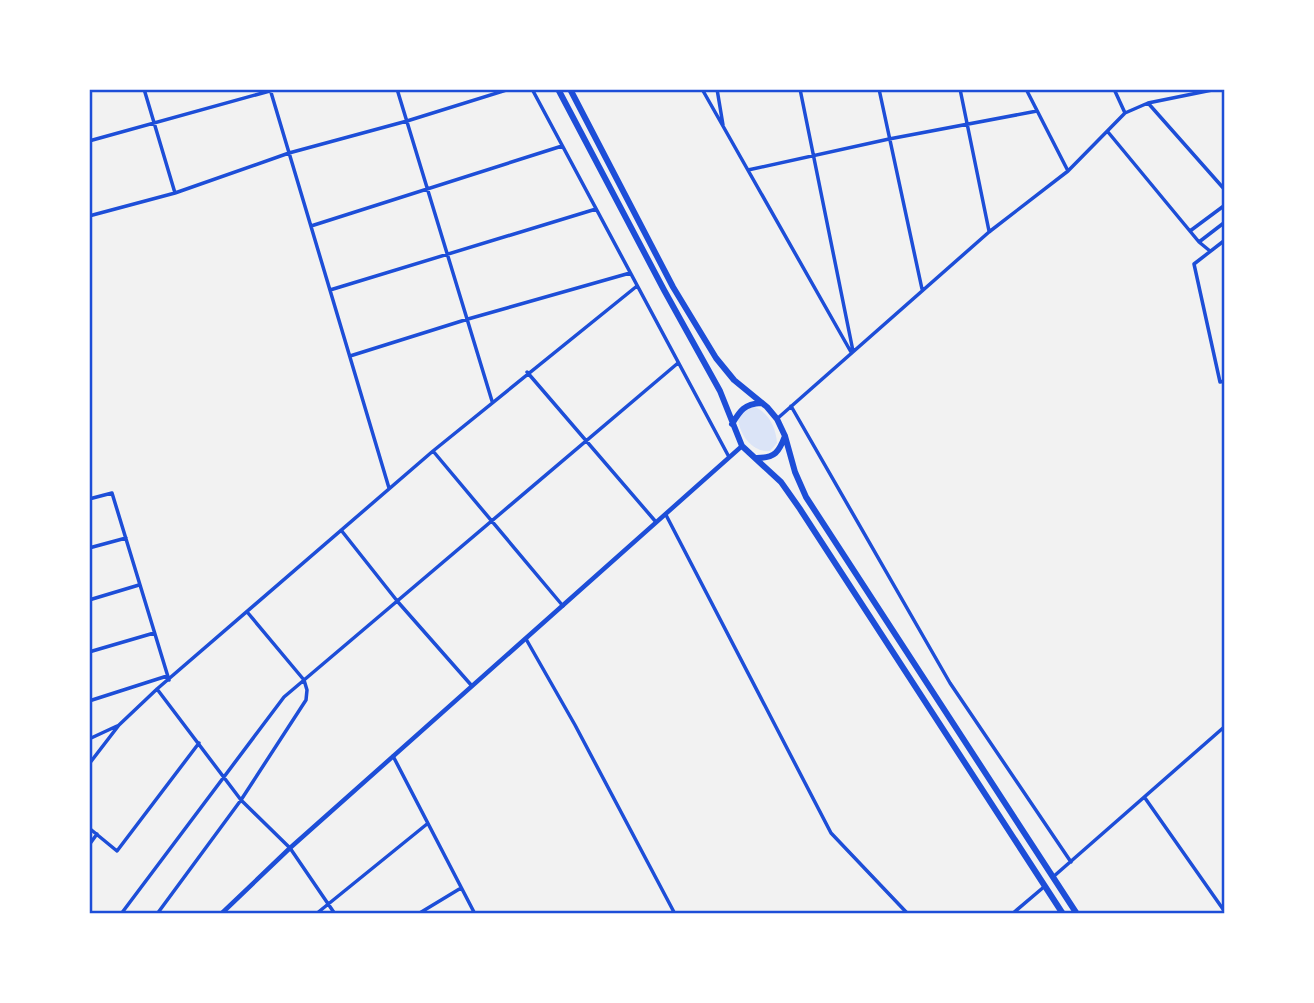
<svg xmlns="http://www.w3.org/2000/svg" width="1314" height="1003" font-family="'IBM Plex Serif',serif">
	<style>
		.green { fill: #dbe4f7 }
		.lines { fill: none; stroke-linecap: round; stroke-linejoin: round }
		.minor { stroke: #1d4ed8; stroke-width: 3.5 }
		.tertiary { stroke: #1d4ed8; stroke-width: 4.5 }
		.trunk { stroke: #1d4ed8; stroke-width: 6 }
		.neatline { fill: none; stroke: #1d4ed8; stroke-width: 2.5 }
	</style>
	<rect width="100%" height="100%" fill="#f2f2f2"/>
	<!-- green -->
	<path class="green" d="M 755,407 C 769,413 776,428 777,443 L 770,451 C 752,453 738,433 738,416 L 745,408 Z"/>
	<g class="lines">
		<!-- minor -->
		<path class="minor" d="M 144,89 L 175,193
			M 270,89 L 389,488
			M 397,89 L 492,401
			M 532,89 L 729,457
			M 702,89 L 851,352
			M 717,89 L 723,125
			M 800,89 L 853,351
			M 879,89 L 922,289
			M 960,89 L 989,231
			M 1026,89 L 1068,171
			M 1114,89 L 1125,113
			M 1148,103 L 1225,190
			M 1108,132 L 1199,242 L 1210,251
			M 89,141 L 277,89
			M 748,170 L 889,139 L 1037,111
			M 89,216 L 175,193 L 289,153 L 407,121 L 510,89
			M 311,226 L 562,146
			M 1190,231 L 1225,205
			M 1225,240 L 1194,264 L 1220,382 L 1225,381
			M 1199,242 L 1225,222
			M 330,290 L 596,209
			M 350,356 L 468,319 L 630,273
			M 527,372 L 656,522
			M 791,406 L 950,683 L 1071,862
			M 778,418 L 989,232 L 1068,171 L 1125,113 L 1148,103 L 1217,89
			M 433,451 L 563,606
			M 89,499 L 112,493 L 169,680
			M 666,515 L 831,833 L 908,914
			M 341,530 L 398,602 L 472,686
			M 89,548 L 126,538
			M 89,600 L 139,585
			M 526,639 L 575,725 L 675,914
			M 89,652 L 154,633
			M 157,689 L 241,800 L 290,848 L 335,914
			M 89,701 L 167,676
			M 89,739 L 117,726
			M 393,756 L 475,914
			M 89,764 L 119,725 L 157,689 L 433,451 L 637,286
			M 1145,798 L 1225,912
			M 89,828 L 117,851 L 199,743
			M 89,845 L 97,834
			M 1053,877 L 1223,728
			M 89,904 L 90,904
			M 121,914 L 284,697 L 678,363
			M 157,914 L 241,800 L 306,700 L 307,690 L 304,680 L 248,613
			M 316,914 L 427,824
			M 418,914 L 461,888
			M 1012,914 L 1045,886"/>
		<!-- tertiary -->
		<path class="tertiary" d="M 221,914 L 290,848 L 742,446"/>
		<!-- trunk -->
		<path class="trunk" d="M 558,89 L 664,290 L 720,391 L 742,446 L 781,482 L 800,509 L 1063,914
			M 570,89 L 673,287 L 716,358 L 734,380 L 767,407 L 777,419 L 785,436 L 795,472 L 806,497 L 1077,914
			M 732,424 C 740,411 744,404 761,403
			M 757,458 C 775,458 779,452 785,436"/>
	</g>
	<!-- border -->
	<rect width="1314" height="1003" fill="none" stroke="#ffffff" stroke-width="182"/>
	<rect x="91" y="91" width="1132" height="821" class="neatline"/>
</svg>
